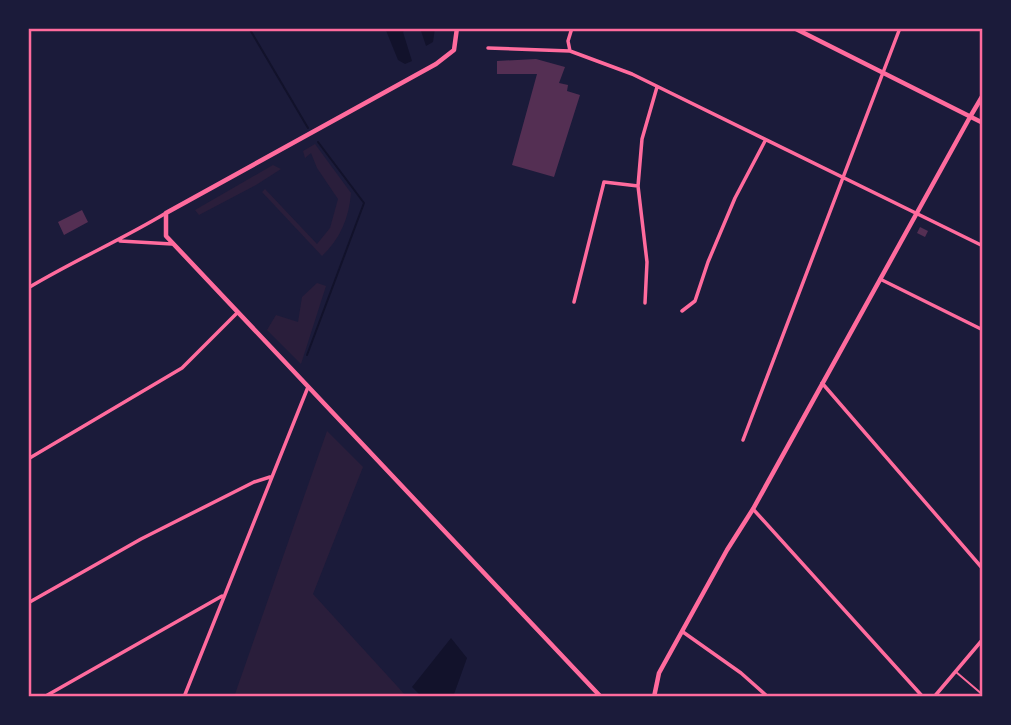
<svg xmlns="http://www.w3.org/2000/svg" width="1011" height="725" font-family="'Work Sans',sans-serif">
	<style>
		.green { fill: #2a1e3b }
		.water { fill: #12122b }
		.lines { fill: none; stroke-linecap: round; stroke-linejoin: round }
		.stream { stroke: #12122b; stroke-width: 2 }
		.building { fill: #542f53 }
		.service { stroke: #ff6b9d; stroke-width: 2 }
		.minor { stroke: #ff6b9d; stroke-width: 3.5 }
		.tertiary { stroke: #ff6b9d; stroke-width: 4.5 }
		.secondary { stroke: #ff6b9d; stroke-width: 4.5 }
		.neatline { fill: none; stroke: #ff6b9d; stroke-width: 2.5 }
	</style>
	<rect width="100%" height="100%" fill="#1b1b3a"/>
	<!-- green -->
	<path class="green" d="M 315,144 L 351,193 C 349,218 340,239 322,256 L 262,192 L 265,189 L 317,244 L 330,228 L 338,199 L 317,168 L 311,153 L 305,158 L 303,151 Z
		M 273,165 L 281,169 L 256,185 L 199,215 L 195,210 Z
		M 317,283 L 326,286 L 301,364 L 267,330 L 276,315 L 298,322 L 302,297 Z
		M 327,431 L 363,467 L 313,594 L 407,697 L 234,697 Z"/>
	<!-- water -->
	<path class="water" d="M 385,28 L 407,28 L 403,32 L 412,61 L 405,64 L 398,60 Z
		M 420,28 L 435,28 L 433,42 L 426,46 Z
		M 451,638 L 467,658 L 453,697 L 422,697 L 412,687 Z"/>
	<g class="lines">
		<!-- stream -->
		<path class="stream" d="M 249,28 L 308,128
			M 307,355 L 364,203 L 318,142"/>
	</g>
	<!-- building -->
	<path class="building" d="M 536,59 L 565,67 L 559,83 L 568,85 L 567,91 L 580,95 L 554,177 L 512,165 L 537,74 L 497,74 L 497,61 Z
		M 82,210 L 88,222 L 64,235 L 58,222 Z
		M 920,227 L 928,231 L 925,237 L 917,233 Z"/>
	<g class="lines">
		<!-- service -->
		<path class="service" d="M 956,672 L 983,695"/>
		<!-- minor -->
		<path class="minor" d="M 572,28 L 568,41 L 570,51 L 632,74 L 983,246
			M 488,48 L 570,51
			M 120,241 L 172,244
			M 880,279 L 983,330
			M 28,288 C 73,261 121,240 166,213
			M 574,302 L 604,182 L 638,186
			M 645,303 L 647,262 L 638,186 L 642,139 L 657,87
			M 682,311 L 695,301 L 708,262 L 735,198 L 765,141
			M 822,383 L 983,569
			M 743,440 L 900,28
			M 28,459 L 182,368 L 238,312
			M 753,509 L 923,697
			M 28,603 L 141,539 L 254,482 L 270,477
			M 683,632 L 741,673 L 768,697
			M 44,697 L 222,596
			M 184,697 L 308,387
			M 934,697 L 983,639"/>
		<!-- tertiary -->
		<path class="tertiary" d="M 457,28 L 454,50 L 436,64 L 166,213 L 166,236 L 601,697
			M 970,117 L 983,95"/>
		<!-- secondary -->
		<path class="secondary" d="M 794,28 L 983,123
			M 654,697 L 659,673 L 727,550 L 753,509 L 970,117"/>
	</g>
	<!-- border -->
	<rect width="1011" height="725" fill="none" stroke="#1b1b3a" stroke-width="60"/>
	<rect x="30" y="30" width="951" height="665" class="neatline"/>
</svg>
